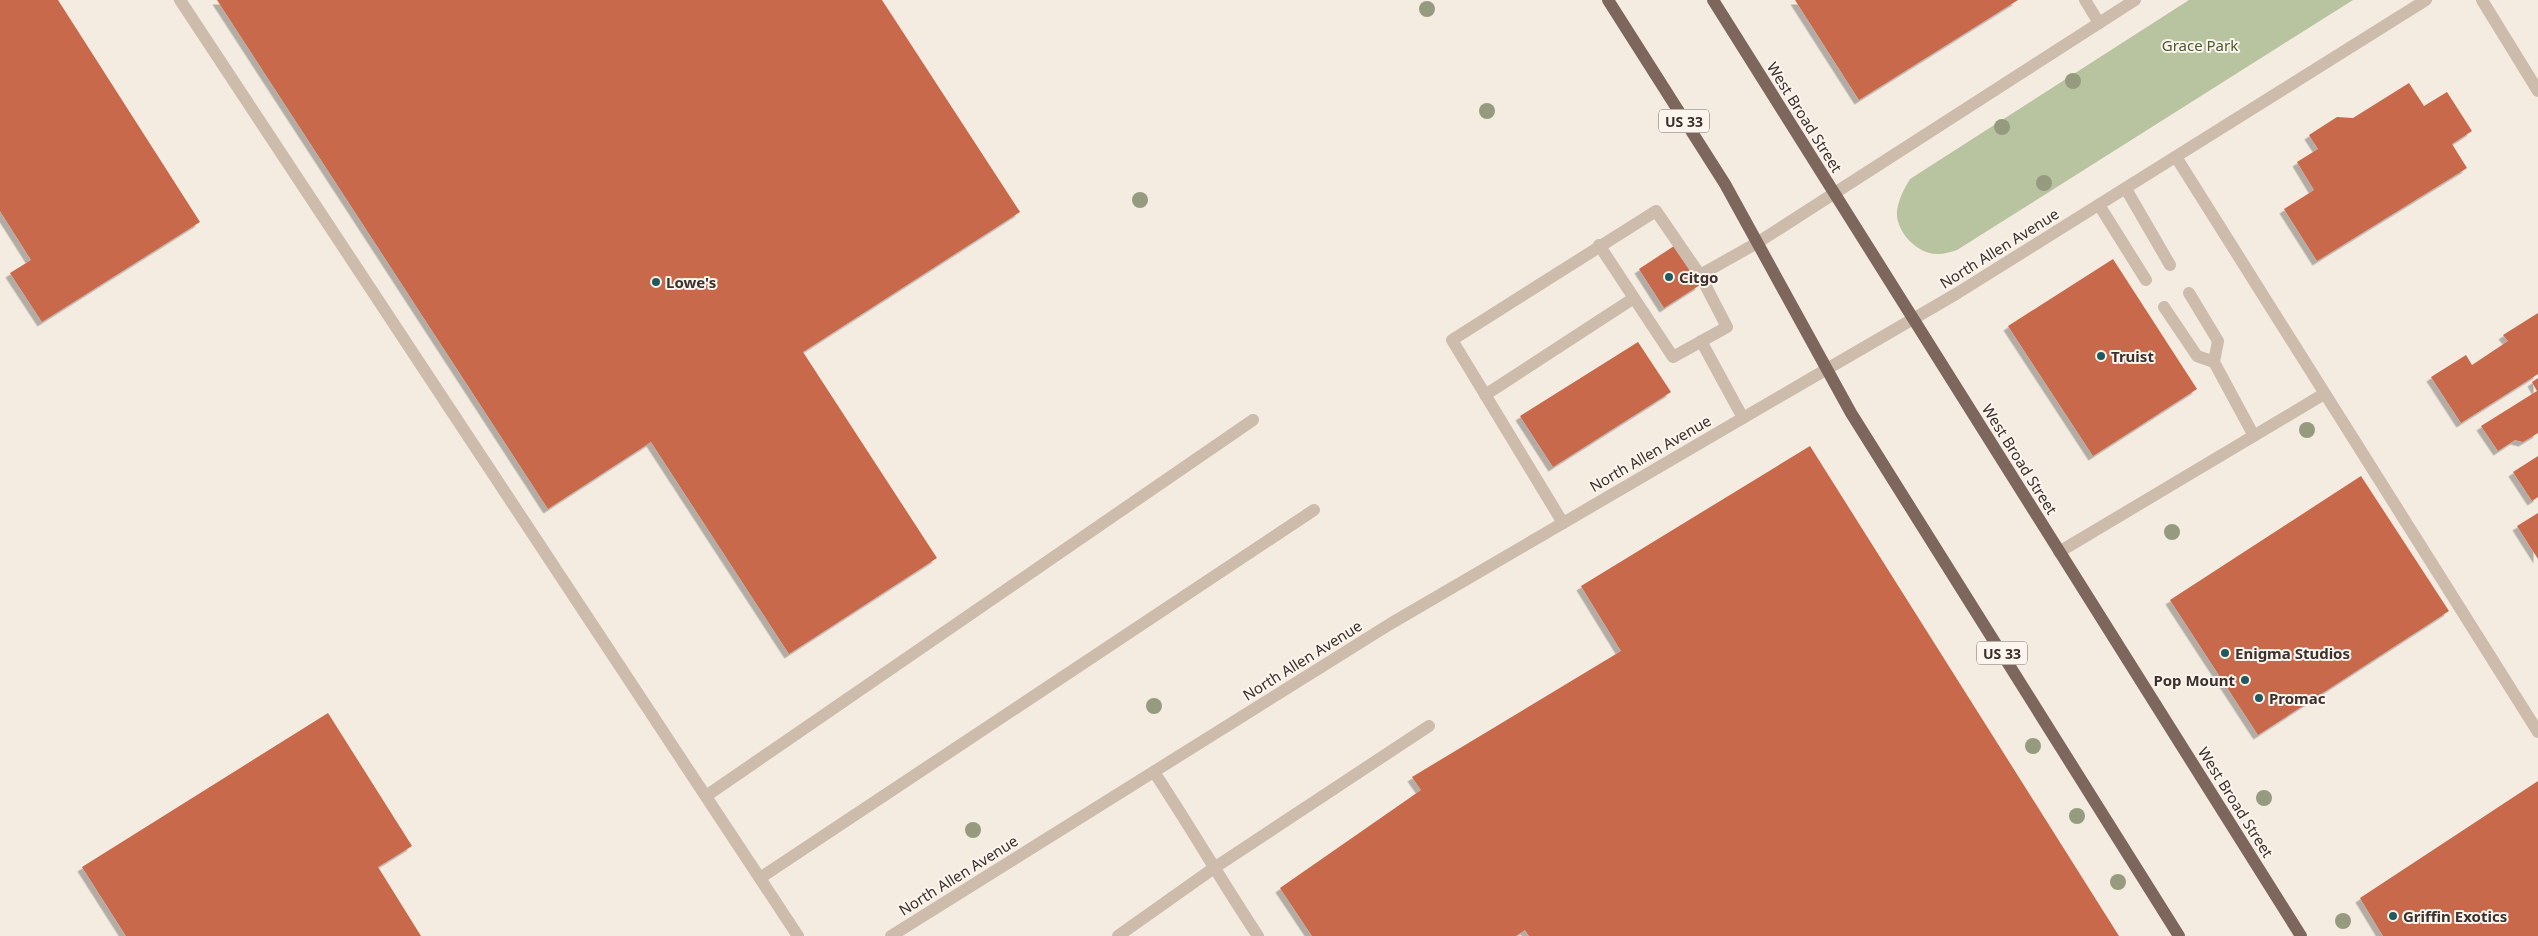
<svg xmlns="http://www.w3.org/2000/svg" width="2538" height="936" font-family="'Noto Sans',sans-serif">
	<style>
		.green { fill: #b8c4a0 }
		.building { fill: #c8694b; filter: url(#shadow) }
		.lines { fill: none; stroke-linecap: round; stroke-linejoin: round }
		.service { stroke: #cdbbac; stroke-width: 12 }
		.minor { stroke: #cdbbac; stroke-width: 12 }
		.tertiary { stroke: #cdbbac; stroke-width: 12 }
		.primary { stroke: #7d675c; stroke-width: 12 }
		.tree { fill: #969b7f }
		.poi-dot { fill: #1f5a5e; stroke: #fbf5ee; stroke-width: 2 }
		.labels { text-anchor: middle; dominant-baseline: central; stroke-width: 4; stroke-linejoin: round; paint-order: stroke }
		.shield { fill: #fbf5ee; stroke: #756b66; stroke-width: 1 }
		.shield-label { font-size: 14px; font-weight: bold; fill: #3b302b }
		.park-label { font-size: 15px; fill: #4a5a2e; stroke: #fbf5ee }
		.street-label { font-size: 15px; fill: #3b302b; stroke: #fbf5ee }
		.poi-label { font-size: 15px; font-weight: bold; fill: #3b302b; stroke: #fbf5ee; text-anchor: start }
	</style>
	<defs>
		<filter id="shadow"><feDropShadow dx="-4.5" dy="4.5" stdDeviation="0" flood-color="#0004"/></filter>
	</defs>
	<rect width="100%" height="100%" fill="#f4ebe1"/>
	<!-- green -->
	<path class="green" d="M 2189,0 L 2353,0 L 1957,250 C 1951,252 1944,254 1938,254 C 1918,255 1895,231 1897,211 C 1899,198 1904,189 1910,179 Z"/>
	<!-- building -->
	<path class="building" d="M 0,0 L 58,0 L 200,222 L 42,322 L 10,273 L 31,260 L 0,211 Z
		M 217,0 L 882,0 L 1020,212 L 803,352 L 937,558 L 789,654 L 651,442 L 548,509 Z
		M 1795,0 L 2018,0 L 1859,100 Z
		M 2409,83 L 2424,106 L 2447,92 L 2472,131 L 2452,144 L 2467,168 L 2317,261 L 2284,209 L 2314,190 L 2297,162 L 2318,149 L 2309,135 L 2337,117 L 2353,118 Z
		M 1674,246 L 1700,285 L 1664,308 L 1639,269 Z
		M 2113,259 L 2197,389 L 2093,456 L 2008,326 Z
		M 2538,313 L 2538,374 L 2461,423 L 2431,377 L 2466,355 L 2472,365 L 2508,341 L 2503,335 Z
		M 1638,342 L 1671,392 L 1553,467 L 1520,416 Z
		M 2538,378 L 2538,433 L 2523,442 L 2515,440 L 2498,451 L 2481,426 L 2537,391 L 2532,382 Z
		M 1810,446 L 2119,936 L 1529,936 L 1525,930 L 1516,936 L 1312,936 L 1280,888 L 1421,790 L 1412,777 L 1621,651 L 1581,586 Z
		M 2538,456 L 2538,497 L 2532,501 L 2513,472 Z
		M 2361,476 L 2449,611 L 2258,735 L 2170,600 Z
		M 2538,513 L 2538,559 L 2517,526 Z
		M 328,713 L 412,846 L 378,867 L 421,936 L 126,936 L 82,867 Z
		M 2538,781 L 2538,936 L 2383,936 L 2360,898 Z"/>
	<g class="lines">
		<!-- service -->
		<path class="service" d="M 180,0 L 798,936
			M 2085,0 L 2099,23
			M 2176,157 L 2538,732
			M 2126,189 L 2170,265
			M 2099,205 L 2146,280
			M 1700,275 L 1757,243
			M 2189,293 L 2218,341 L 2214,362 L 2254,436
			M 2164,307 L 2197,356 L 2214,362
			M 1701,341 L 1743,418
			M 1485,395 L 1634,298
			M 1563,523 L 1452,340 L 1656,211 L 1700,275 L 1727,327 L 1673,357 L 1599,245
			M 2059,552 L 2324,394
			M 1154,772 C 1190,826 1222,882 1258,936
			M 706,796 L 1253,420
			M 760,878 L 1314,510
			M 1118,936 L 1214,868 L 1429,726"/>
		<!-- minor -->
		<path class="minor" d="M 2482,0 L 2538,91
			M 891,936 L 1390,624 L 1827,369"/>
		<!-- tertiary -->
		<path class="tertiary" d="M 1757,243 L 2135,0
			M 1827,369 L 1956,294 L 2426,0"/>
		<!-- primary -->
		<path class="primary" d="M 1608,0 L 1725,184 L 1851,413 L 2179,936
			M 1713,0 L 2301,936"/>
	</g>
	<!-- trees -->
	<g class="tree">
		<circle cx="1427" cy="9" r="8"/>
		<circle cx="2073" cy="81" r="8"/>
		<circle cx="1487" cy="111" r="8"/>
		<circle cx="2002" cy="127" r="8"/>
		<circle cx="2044" cy="183" r="8"/>
		<circle cx="1140" cy="200" r="8"/>
		<circle cx="2307" cy="430" r="8"/>
		<circle cx="2172" cy="532" r="8"/>
		<circle cx="1154" cy="706" r="8"/>
		<circle cx="2033" cy="746" r="8"/>
		<circle cx="2264" cy="798" r="8"/>
		<circle cx="2077" cy="816" r="8"/>
		<circle cx="973" cy="830" r="8"/>
		<circle cx="2118" cy="882" r="8"/>
		<circle cx="2343" cy="921" r="8"/>
	</g>
	<!-- markers -->
	<g class="poi-dot">
		<circle cx="1669" cy="277" r="5"/>
		<circle cx="656" cy="282" r="5"/>
		<circle cx="2101" cy="356" r="5"/>
		<circle cx="2225" cy="653" r="5"/>
		<circle cx="2245" cy="680" r="5"/>
		<circle cx="2259" cy="698" r="5"/>
		<circle cx="2393" cy="916" r="5"/>
	</g>
	<g class="labels">
		<!-- shield labels -->
		<g class="shield">
			<rect x="1659" y="109.5" width="50" height="23" rx="4"/>
			<rect x="1977" y="641.5" width="50" height="23" rx="4"/>
		</g>
		<g class="shield-label">
			<text x="1684" y="121">US 33</text>
			<text x="2002" y="653">US 33</text>
		</g>
		<!-- park labels -->
		<g class="park-label">
			<text x="2200" y="45">Grace Park</text>
		</g>
		<!-- street labels -->
		<g class="street-label">
			<text transform="translate(1805 117) rotate(58)">West Broad Street</text>
			<text transform="translate(1999 248) rotate(-32)">North Allen Avenue</text>
			<text transform="translate(1650 453) rotate(-30)">North Allen Avenue</text>
			<text transform="translate(2020 459) rotate(58)">West Broad Street</text>
			<text transform="translate(1302 660) rotate(-32)">North Allen Avenue</text>
			<text transform="translate(2236 802) rotate(58)">West Broad Street</text>
			<text transform="translate(958 875) rotate(-32)">North Allen Avenue</text>
		</g>
		<!-- poi labels -->
		<g class="poi-label">
			<text x="1679" y="277">Citgo</text>
			<text x="666" y="282">Lowe's</text>
			<text x="2111" y="356">Truist</text>
			<text x="2235" y="653">Enigma Studios</text>
			<text x="2235" y="680" text-anchor="end">Pop Mount</text>
			<text x="2269" y="698">Promac</text>
			<text x="2403" y="916">Griffin Exotics</text>
		</g>
	</g>
</svg>
